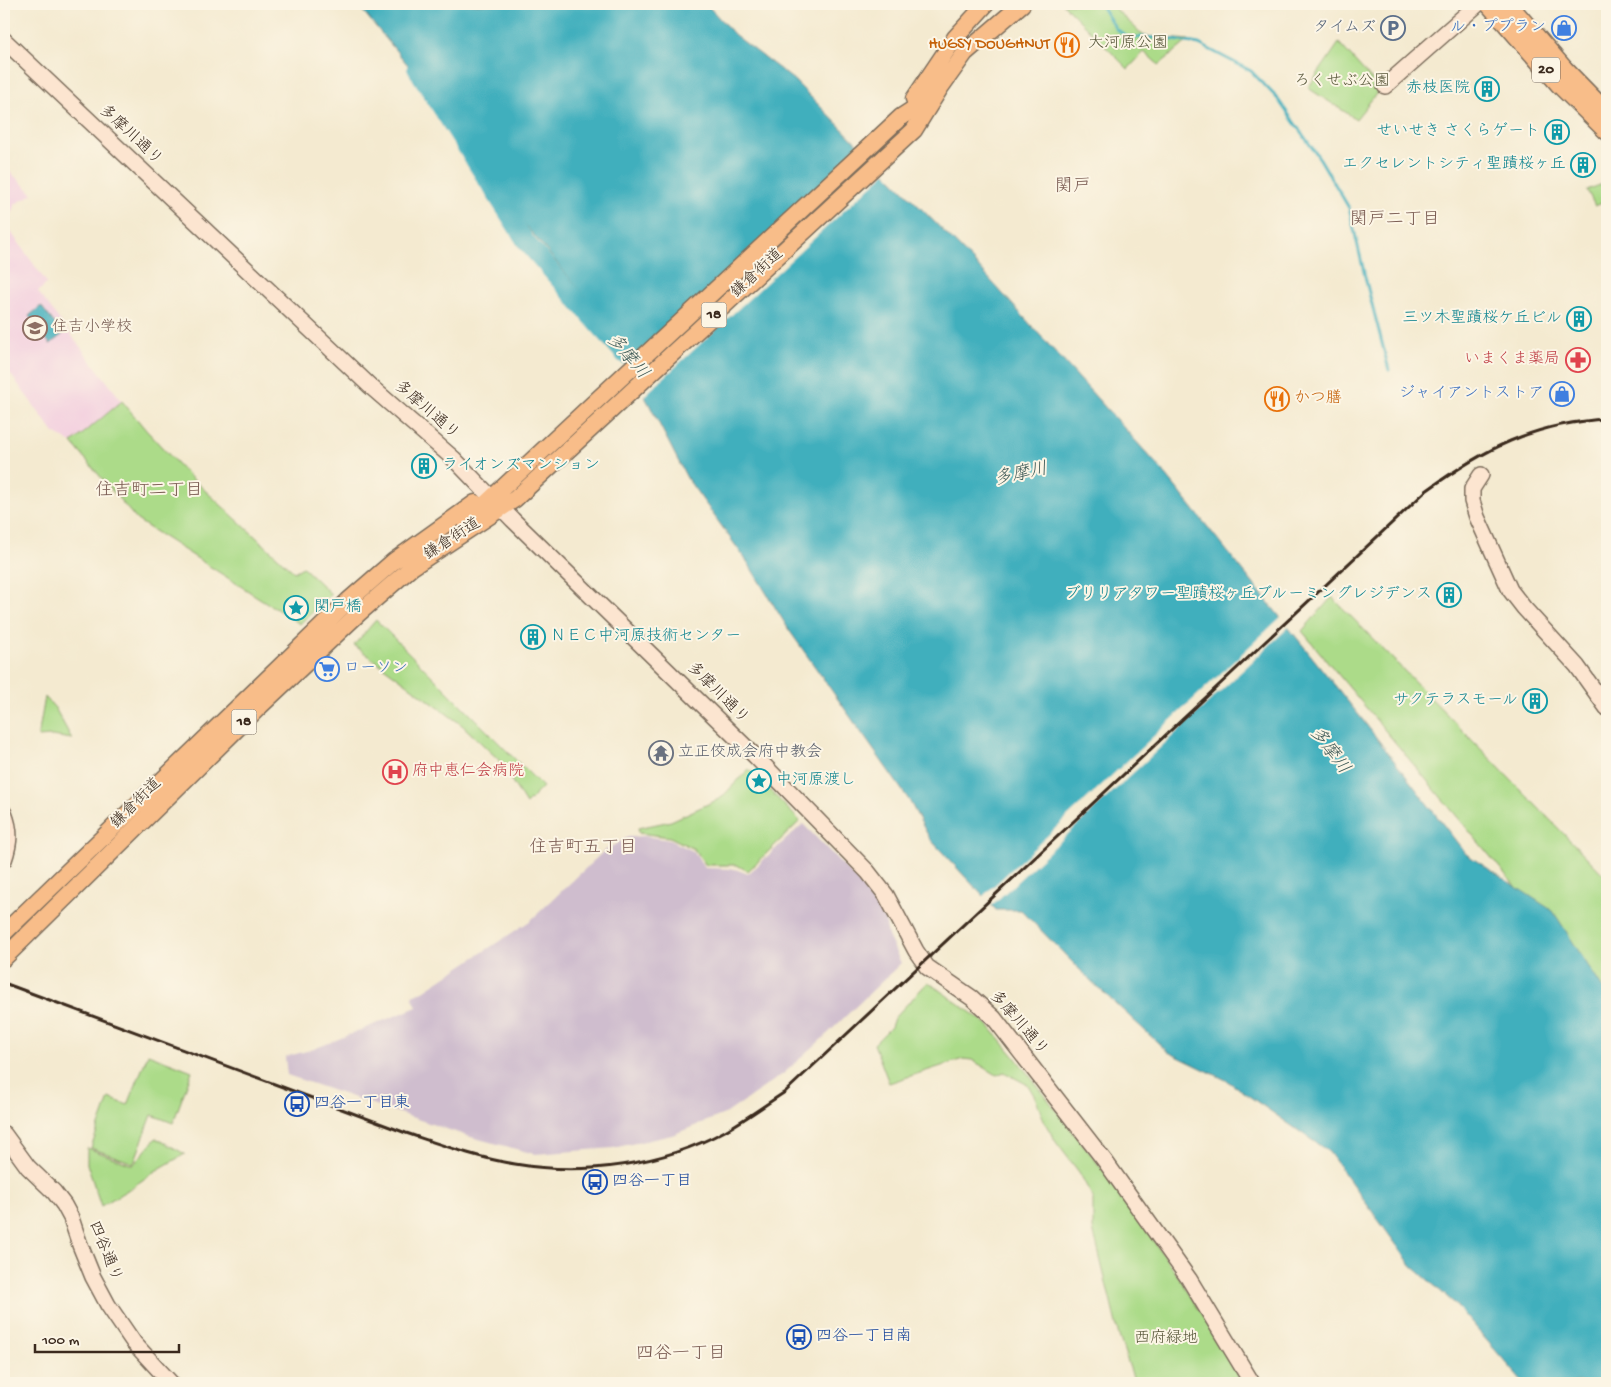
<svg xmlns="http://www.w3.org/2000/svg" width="1611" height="1387" font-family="'Gochi Hand','Klee One',sans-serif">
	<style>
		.built { fill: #f3cfdf }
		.industrial { fill: #cfbdce }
		.green { fill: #acdb89; stroke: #748254 }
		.water { fill: #41afbd; stroke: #3e6c6e }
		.pier { fill: #f4ead0 }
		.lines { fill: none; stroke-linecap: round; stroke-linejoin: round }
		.stream { stroke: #41afbd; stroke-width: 3 }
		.river { stroke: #41afbd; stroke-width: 18 }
		.secondary-casing { stroke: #7c6d5c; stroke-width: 18 }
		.primary-casing { stroke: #7c6d5c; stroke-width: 19 }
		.secondary { stroke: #fce5d0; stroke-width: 15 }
		.primary { stroke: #f8bd89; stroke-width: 16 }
		.rail { stroke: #3b2a1e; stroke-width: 3 }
		.labels { text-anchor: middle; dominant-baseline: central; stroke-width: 4; stroke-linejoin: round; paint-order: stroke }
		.shield { fill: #fcf5e5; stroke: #75675a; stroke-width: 1 }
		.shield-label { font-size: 15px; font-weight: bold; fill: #3b2a1e }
		.service-label { font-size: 16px; fill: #4e5e75; stroke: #fcf5e5; text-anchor: end }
		.shop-label { font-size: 16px; fill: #366cbe; stroke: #fcf5e5; text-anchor: end }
		.park-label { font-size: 16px; fill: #575639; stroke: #fcf5e5 }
		.food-label { font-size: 16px; fill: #c56008; stroke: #fcf5e5; text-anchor: end }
		.culture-label { font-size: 16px; fill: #0d838f; stroke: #fcf5e5; text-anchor: end }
		.street-label { font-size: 16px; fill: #3b2a1e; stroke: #fcf5e5 }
		.education-label { font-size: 16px; fill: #785e54; stroke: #fcf5e5; text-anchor: start }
		.health-label { font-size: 16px; fill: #be3a42; stroke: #fcf5e5; text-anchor: end }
		.worship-label { font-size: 16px; fill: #5b616d; stroke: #fcf5e5; text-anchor: start }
		.transit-label { font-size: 16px; fill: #164399; stroke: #fcf5e5; text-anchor: start }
		.neighbourhood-label { font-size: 18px; fill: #785950; stroke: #fcf5e5 }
		.water-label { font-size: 18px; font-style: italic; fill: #3d5956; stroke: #fcf5e5 }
	</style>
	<rect width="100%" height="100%" fill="#fcf5e5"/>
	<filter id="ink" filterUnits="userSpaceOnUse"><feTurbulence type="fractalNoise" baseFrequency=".02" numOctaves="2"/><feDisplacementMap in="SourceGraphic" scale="10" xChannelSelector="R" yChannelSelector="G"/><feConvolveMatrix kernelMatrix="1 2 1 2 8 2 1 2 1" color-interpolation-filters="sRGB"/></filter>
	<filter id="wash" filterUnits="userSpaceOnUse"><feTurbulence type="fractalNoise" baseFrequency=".0096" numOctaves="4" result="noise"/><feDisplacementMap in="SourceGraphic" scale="20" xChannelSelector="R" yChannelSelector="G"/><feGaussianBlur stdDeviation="1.12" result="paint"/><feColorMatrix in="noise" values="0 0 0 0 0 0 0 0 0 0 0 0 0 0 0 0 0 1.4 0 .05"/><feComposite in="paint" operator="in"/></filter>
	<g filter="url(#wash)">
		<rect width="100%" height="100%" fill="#f4ead0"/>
		<!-- built -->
		<path class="built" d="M 4,166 L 33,194 L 15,204 L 6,225 L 47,283 L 38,292 L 122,401 L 72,443 L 54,433 L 4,365 Z"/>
		<!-- industrial -->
		<path class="industrial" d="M 803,824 L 867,890 L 884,914 L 888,936 L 901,963 L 822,1039 L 783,1074 L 727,1113 L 672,1135 L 613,1148 L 535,1154 L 467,1136 L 287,1075 L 285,1057 L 314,1049 L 417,1007 L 412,996 L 422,992 L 530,921 L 604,851 L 628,837 L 644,836 L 670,840 L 693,851 L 705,868 L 735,869 L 748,874 Z"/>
		<!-- green -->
		<path class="green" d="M 1063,4 L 1110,4 L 1144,36 L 1189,40 L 1159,65 L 1144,52 L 1128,69 Z
			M 1339,43 L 1380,89 L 1356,119 L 1308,88 Z
			M 1605,183 L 1607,185 L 1607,201 L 1595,206 L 1587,190 Z
			M 122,401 L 146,430 L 186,473 L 294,572 L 303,567 L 331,594 L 300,624 L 137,520 L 72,443 Z
			M 1332,597 L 1607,878 L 1607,996 L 1302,631 Z
			M 376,620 L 543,787 L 526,804 L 498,759 L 462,725 L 354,645 Z
			M 45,697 L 55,708 L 72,739 L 52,736 L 38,737 Z
			M 749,769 L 800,821 L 748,871 L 737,865 L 706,865 L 694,849 L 670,837 L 639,833 L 638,828 L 671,821 L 721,798 Z
			M 928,982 L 987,1024 L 1014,1056 L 1111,1180 L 1183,1283 L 1242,1383 L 1135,1383 L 1119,1336 L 1093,1229 L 1093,1198 L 1079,1172 L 1056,1142 L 1045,1123 L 1035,1097 L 1028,1085 L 1004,1072 L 997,1075 L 972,1060 L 963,1059 L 889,1083 L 874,1044 L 891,1027 L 894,1018 Z
			M 148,1054 L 192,1071 L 173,1123 L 152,1115 L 135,1160 L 133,1163 L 91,1148 L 109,1098 L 128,1105 Z
			M 156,1138 L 185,1154 L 157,1170 L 131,1188 L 101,1206 L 87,1164 L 87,1148 L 130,1164 L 134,1164 Z"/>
		<!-- water -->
		<path class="water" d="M 357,4 L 706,4 L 735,35 L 794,80 L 974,262 L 1162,470 L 1362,719 L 1466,854 L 1553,911 L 1607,995 L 1607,1383 L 1524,1383 L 1453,1302 L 1411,1265 L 1329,1152 L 1226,1080 L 1168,1052 L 1088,978 L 1021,910 L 996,910 L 930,839 L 909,800 L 789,630 L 746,560 L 687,478 L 649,404 L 586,298 L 521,220 L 463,131 Z
			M 41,306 L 63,334 L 50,344 L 29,316 Z"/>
		<!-- pier -->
		<path class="pier" d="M 875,159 L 887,171 L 642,398 L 632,381 Z
			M 1282,616 L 1290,626 L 990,907 L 982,897 Z"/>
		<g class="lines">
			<!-- stream -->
			<path class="stream" d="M 1100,4 L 1116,29 L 1128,37 L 1161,38 L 1199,44 L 1251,71 L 1277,98 L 1320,159 L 1349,208 L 1367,285 L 1389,370"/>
			<!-- river -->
			<path class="river" d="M 416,68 L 526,242 L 625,355"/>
		</g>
	</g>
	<g filter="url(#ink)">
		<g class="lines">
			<defs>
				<path id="secondary" d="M 4,40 L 370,386 L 454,459 L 513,520 L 755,756 L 868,872 L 886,895 L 916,951 L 927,967 L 972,998 L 994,1018 L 1105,1161 L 1189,1279 L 1252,1383
					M 1385,86 L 1478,4
					M 1481,475 L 1472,489 L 1472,501 L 1477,517 L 1510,590 L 1524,608 L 1577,666 L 1607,708
					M 4,813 C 11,831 10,842 4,860
					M 4,1134 L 28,1167 L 54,1192 L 64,1205 L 71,1218 L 80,1245 L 93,1277 L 108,1305 L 134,1343 L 171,1383"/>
				<path id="primary" d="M 1488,4 L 1559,85 L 1607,132
					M 1509,4 L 1565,69 L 1607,112
					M 914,99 L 955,38 L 986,4
					M 466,522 L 901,117 L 918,106 L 930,92
					M 4,933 L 348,601 L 394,561 L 475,503
					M 4,958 L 257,709 L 359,613 L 412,567 L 515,499 L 914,130 L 940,88 L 965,53 L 1022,4"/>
			</defs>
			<!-- secondary casing -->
			<use href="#secondary" class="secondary-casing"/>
			<!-- primary casing -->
			<use href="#primary" class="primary-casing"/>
			<!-- secondary -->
			<use href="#secondary" class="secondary"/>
			<!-- primary -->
			<use href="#primary" class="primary"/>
			<!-- rail -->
			<path class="rail" d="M 4,983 L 406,1133 C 442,1145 478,1158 515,1164 C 584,1176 663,1165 725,1131 C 746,1119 765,1105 785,1092 L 1426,491 C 1484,449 1534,423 1607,419"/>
		</g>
	</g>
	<!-- icons -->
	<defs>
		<symbol id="parking-ring" viewBox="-11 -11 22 22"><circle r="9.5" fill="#fcf5e5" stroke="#5c6f8a" stroke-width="1.5"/><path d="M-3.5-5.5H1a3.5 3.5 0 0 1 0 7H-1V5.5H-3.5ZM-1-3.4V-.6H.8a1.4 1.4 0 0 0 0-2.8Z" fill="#5c6f8a"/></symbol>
		<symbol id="shop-ring" viewBox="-11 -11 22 22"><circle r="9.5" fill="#fcf5e5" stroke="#3f7fe0" stroke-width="1.5"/><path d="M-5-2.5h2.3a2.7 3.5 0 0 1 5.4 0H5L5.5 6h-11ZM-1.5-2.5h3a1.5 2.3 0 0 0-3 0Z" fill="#3f7fe0"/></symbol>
		<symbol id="restaurant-ring" viewBox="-11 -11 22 22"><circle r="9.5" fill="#fcf5e5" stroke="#e8710a" stroke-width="1.5"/><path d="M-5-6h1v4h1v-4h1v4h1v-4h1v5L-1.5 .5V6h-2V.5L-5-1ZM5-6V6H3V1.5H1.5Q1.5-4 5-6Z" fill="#e8710a"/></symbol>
		<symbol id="building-ring" viewBox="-11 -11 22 22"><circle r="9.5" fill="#fcf5e5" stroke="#0f9aa8" stroke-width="1.5"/><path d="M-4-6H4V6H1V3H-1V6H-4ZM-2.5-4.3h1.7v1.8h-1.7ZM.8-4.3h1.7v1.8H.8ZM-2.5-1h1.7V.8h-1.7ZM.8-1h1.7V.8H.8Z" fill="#0f9aa8"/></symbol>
		<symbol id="school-ring" viewBox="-11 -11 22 22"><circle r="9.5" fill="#fcf5e5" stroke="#8d6e63" stroke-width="1.5"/><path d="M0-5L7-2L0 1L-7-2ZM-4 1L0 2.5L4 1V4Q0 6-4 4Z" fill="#8d6e63"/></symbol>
		<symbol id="pharmacy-ring" viewBox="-11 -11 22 22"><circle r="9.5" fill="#fcf5e5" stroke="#e0444e" stroke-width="1.5"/><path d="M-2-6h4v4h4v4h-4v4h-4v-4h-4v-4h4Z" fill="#e0444e"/></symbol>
		<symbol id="sight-ring" viewBox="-11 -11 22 22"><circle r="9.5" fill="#fcf5e5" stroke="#0f9aa8" stroke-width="1.5"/><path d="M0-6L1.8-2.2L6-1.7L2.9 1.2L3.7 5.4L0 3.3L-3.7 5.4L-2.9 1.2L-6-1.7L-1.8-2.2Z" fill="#0f9aa8"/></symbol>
		<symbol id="supermarket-ring" viewBox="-11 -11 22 22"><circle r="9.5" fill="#fcf5e5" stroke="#3f7fe0" stroke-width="1.5"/><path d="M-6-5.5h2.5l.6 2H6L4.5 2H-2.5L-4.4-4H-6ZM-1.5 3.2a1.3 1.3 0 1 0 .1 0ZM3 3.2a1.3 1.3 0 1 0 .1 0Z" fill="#3f7fe0"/></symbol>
		<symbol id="temple-ring" viewBox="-11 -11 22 22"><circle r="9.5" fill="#fcf5e5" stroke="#6b7280" stroke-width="1.5"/><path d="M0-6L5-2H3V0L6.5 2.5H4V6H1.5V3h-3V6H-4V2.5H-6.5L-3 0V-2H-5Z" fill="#6b7280"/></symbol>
		<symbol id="hospital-ring" viewBox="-11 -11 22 22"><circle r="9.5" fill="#fcf5e5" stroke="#e0444e" stroke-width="1.5"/><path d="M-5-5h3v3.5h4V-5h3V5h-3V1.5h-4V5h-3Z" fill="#e0444e"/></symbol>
		<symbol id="bus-ring" viewBox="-11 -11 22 22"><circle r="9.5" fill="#fcf5e5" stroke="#1a4fb4" stroke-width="1.5"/><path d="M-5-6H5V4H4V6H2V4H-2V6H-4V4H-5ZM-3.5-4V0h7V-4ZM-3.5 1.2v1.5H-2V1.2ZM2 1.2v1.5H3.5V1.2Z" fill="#1a4fb4"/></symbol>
	</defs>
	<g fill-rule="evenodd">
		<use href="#parking-ring" x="1379" y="14" width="28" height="28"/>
		<use href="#shop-ring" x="1550" y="14" width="28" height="28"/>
		<use href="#restaurant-ring" x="1053" y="31" width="28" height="28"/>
		<use href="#building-ring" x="1473" y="75" width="28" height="28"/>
		<use href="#building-ring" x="1543" y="118" width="28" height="28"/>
		<use href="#building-ring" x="1569" y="151" width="28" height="28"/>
		<use href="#building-ring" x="1565" y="305" width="28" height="28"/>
		<use href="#school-ring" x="21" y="314" width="28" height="28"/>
		<use href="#pharmacy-ring" x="1564" y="346" width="28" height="28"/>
		<use href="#shop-ring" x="1548" y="380" width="28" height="28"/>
		<use href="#restaurant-ring" x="1263" y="385" width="28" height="28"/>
		<use href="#building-ring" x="410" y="452" width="28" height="28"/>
		<use href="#building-ring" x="1435" y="581" width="28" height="28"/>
		<use href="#sight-ring" x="282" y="594" width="28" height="28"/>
		<use href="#building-ring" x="519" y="623" width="28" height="28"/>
		<use href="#supermarket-ring" x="313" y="655" width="28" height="28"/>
		<use href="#building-ring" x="1521" y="687" width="28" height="28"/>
		<use href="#temple-ring" x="647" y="739" width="28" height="28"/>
		<use href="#hospital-ring" x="381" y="758" width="28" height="28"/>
		<use href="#sight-ring" x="745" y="767" width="28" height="28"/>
		<use href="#bus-ring" x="283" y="1090" width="28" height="28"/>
		<use href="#bus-ring" x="581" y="1168" width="28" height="28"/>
		<use href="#bus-ring" x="785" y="1323" width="28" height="28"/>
	</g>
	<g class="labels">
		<!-- shield labels -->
		<g class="shield">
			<rect x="1532" y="57.5" width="28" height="25" rx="4"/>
			<rect x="701.5" y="302.5" width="25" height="25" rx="4"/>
			<rect x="231.5" y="709.5" width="25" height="25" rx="4"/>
		</g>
		<g class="shield-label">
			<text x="1546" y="70">20</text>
			<text x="714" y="315">18</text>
			<text x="244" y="722">18</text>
		</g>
		<!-- service labels -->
		<g class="service-label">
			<text x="1376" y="28">タイムズ</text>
		</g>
		<!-- shop labels -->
		<g class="shop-label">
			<text x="1546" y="28">ル・ププラン</text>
			<text x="1544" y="394">ジャイアントストア</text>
			<text x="344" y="669" text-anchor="start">ローソン</text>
		</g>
		<!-- park labels -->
		<g class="park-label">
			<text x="1128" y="44">大河原公園</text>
			<text x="1342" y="82">ろくせぶ公園</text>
			<text x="1166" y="1339">西府緑地</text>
		</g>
		<!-- food labels -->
		<g class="food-label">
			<text x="1050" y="45">HUGSY DOUGHNUT</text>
			<text x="1294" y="399" text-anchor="start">かつ膳</text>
		</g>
		<!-- culture labels -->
		<g class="culture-label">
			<text x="1470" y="89">赤枝医院</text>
			<text x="1540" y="132">せいせき さくらゲート</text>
			<text x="1566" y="165">エクセレントシティ聖蹟桜ヶ丘</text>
			<text x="1562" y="319">三ツ木聖蹟桜ケ丘ビル</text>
			<text x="442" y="466" text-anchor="start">ライオンズマンション</text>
			<text x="1432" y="595">ブリリアタワー聖蹟桜ヶ丘ブルーミングレジデンス</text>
			<text x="314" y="608" text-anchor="start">関戸橋</text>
			<text x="550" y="637" text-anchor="start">ＮＥＣ中河原技術センター</text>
			<text x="1518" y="701">サクテラスモール</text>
			<text x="776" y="781" text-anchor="start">中河原渡し</text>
		</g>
		<!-- street labels -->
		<g class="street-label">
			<text transform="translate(130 136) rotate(43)">多摩川通り</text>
			<text transform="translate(758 274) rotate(-43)">鎌倉街道</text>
			<text transform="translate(426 411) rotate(41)">多摩川通り</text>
			<text transform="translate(453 540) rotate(-33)">鎌倉街道</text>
			<text transform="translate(717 694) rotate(45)">多摩川通り</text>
			<text transform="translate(137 804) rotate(-45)">鎌倉街道</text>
			<text transform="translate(1018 1024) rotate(49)">多摩川通り</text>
			<text transform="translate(104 1252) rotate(68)">四谷通り</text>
		</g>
		<!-- education labels -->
		<g class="education-label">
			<text x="52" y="328">住吉小学校</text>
		</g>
		<!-- health labels -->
		<g class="health-label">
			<text x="1560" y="360">いまくま薬局</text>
			<text x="412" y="772" text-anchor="start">府中恵仁会病院</text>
		</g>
		<!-- worship labels -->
		<g class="worship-label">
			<text x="678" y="753">立正佼成会府中教会</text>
		</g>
		<!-- transit labels -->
		<g class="transit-label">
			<text x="314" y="1104">四谷一丁目東</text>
			<text x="612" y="1182">四谷一丁目</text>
			<text x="816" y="1337">四谷一丁目南</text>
		</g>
		<!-- neighbourhood labels -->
		<g class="neighbourhood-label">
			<text x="1073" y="187">関戸</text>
			<text x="1395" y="220">関戸二丁目</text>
			<text x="149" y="491">住吉町二丁目</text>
			<text x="583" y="848">住吉町五丁目</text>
			<text x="681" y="1354">四谷一丁目</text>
		</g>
		<!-- water labels -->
		<g class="water-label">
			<text transform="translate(627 357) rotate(49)">多摩川</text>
			<text transform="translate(1021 475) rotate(-12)">多摩川</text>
			<text transform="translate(1329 751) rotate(53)">多摩川</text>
		</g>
	</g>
	<!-- margin -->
	<rect width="1611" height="1387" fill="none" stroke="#fcf5e5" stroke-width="20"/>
	<!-- scale -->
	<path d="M35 1344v8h144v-8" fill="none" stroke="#3b2a1e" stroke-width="2.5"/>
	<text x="42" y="1344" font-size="15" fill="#3b2a1e" stroke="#fcf5e5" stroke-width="4" paint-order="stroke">100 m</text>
</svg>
